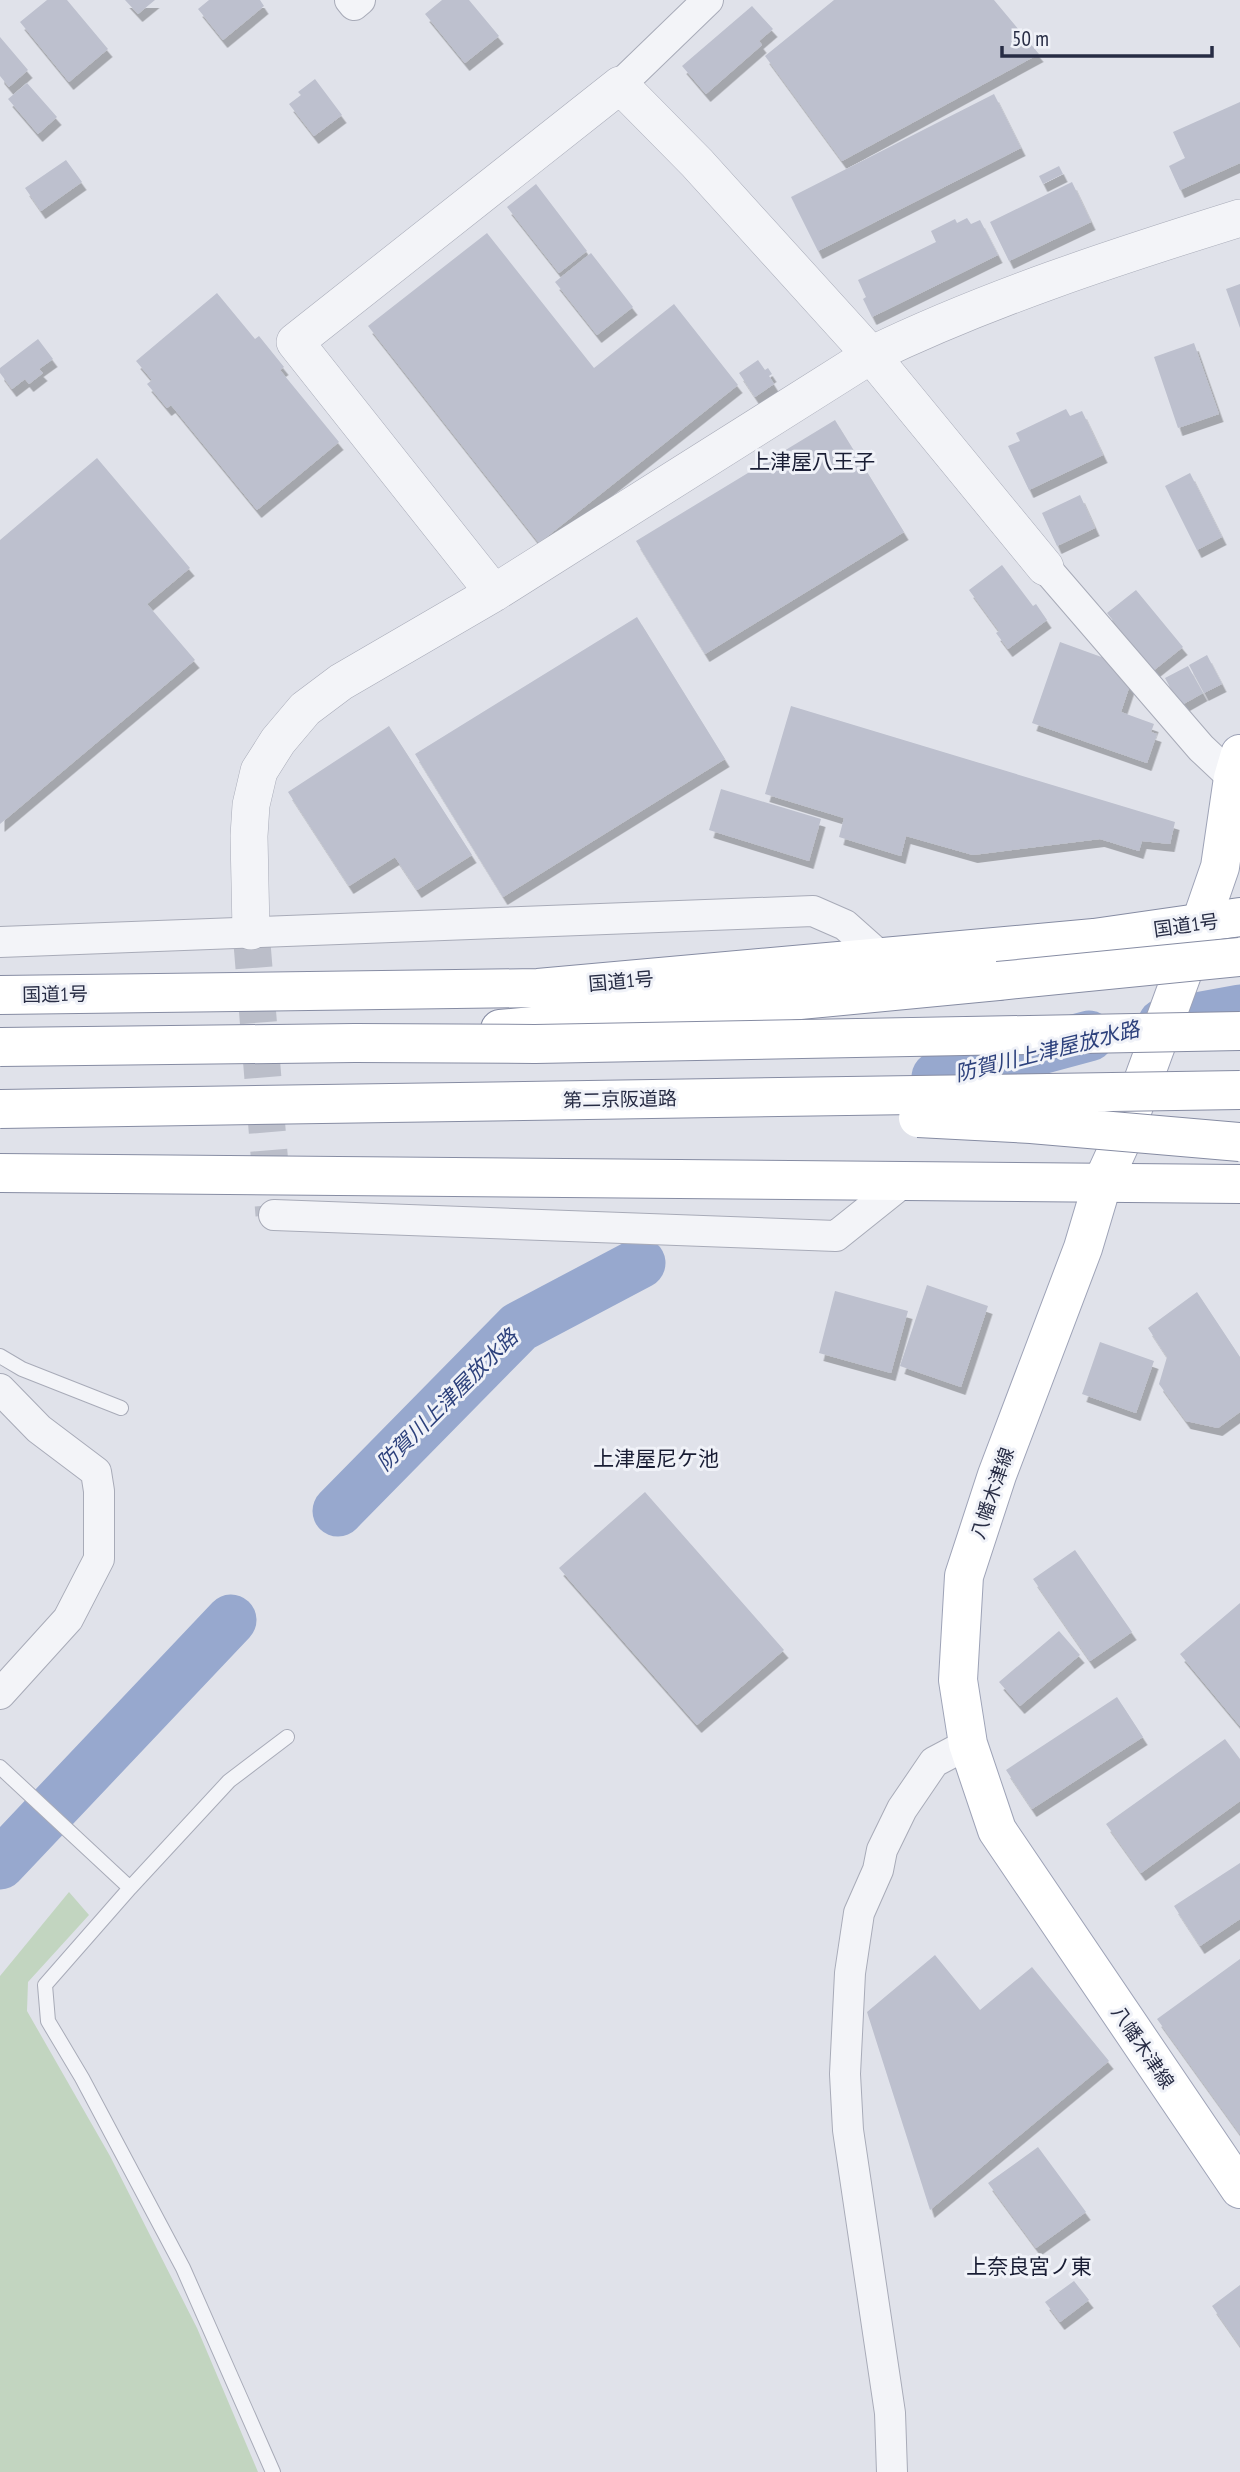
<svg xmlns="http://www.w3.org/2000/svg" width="1240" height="2472" font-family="'PT Sans Narrow','Noto Sans JP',sans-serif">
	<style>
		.grass { fill: #c2d5c0 }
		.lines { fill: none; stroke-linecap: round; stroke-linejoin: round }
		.river { stroke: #97a8ce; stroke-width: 51 }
		.building { fill: #bdc0ce; filter: url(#shadow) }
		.tertiary-tunnel { stroke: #bbbec9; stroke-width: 37; stroke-dasharray: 37 18; stroke-linecap: butt }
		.service-casing { stroke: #a8abb8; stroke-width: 16 }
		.minor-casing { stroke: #a8abb8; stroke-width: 32 }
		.tertiary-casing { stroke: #a8abb8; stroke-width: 38 }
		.primary-casing { stroke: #9ea3b7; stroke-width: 40 }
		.trunk-casing { stroke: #868ca3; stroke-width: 40 }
		.motorway-casing { stroke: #868ca3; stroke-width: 40 }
		.service { stroke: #f3f4f8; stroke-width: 14 }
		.minor { stroke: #f3f4f8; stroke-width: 30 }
		.tertiary { stroke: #f3f4f8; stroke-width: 37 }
		.primary { stroke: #fff; stroke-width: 38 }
		.trunk { stroke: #fff; stroke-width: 38 }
		.motorway { stroke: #fff; stroke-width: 38 }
		.motorway-bridge-casing { stroke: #868ca3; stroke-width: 40; stroke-linecap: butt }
		.motorway-bridge { stroke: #fff; stroke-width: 38 }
		.labels { text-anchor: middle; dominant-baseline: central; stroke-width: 6; stroke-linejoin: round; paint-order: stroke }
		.street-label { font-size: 19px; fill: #272c44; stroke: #f0f2f8 }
		.neighbourhood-label { font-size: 21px; fill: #191d34; stroke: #f0f2f8 }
		.water-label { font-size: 21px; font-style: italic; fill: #2d417c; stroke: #f0f2f8 }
	</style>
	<defs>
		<filter id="shadow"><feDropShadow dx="4.5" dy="8" stdDeviation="0" flood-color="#0004"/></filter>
	</defs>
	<rect width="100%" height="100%" fill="#e0e2ea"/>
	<!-- grass -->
	<path class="grass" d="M 69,1892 L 89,1915 L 28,1982 L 27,2011 L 110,2156 L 197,2328 L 258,2472 L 0,2472 L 0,1976 Z"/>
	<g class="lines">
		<!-- river -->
		<path class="river" d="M 1163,1024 L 1240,1010
			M 937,1077 L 1089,1036
			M 338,1511 L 519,1327 L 640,1263
			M 0,1864 L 231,1620"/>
	</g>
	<!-- building -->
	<path class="building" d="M 47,0 L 67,0 L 108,49 L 69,82 L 20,22 Z
		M 125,0 L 155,0 L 138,14 Z
		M 209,0 L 260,0 L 264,6 L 223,40 L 198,9 Z
		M 442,0 L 469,0 L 499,36 L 465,63 L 425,14 Z
		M 834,0 L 994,0 L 1039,54 L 842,161 L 765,56 Z
		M 752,6 L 773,29 L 759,41 L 762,45 L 706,94 L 682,66 Z
		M 0,37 L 28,70 L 9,87 L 0,76 Z
		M 315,79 L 342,115 L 314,136 L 289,104 L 301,95 L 298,92 Z
		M 27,83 L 57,117 L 38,134 L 8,99 Z
		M 994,94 L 1021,148 L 818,251 L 791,197 Z
		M 1240,102 L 1240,163 L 1180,190 L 1169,166 L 1185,158 L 1173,132 Z
		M 66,160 L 82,182 L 41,211 L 25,188 Z
		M 1059,166 L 1063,174 L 1043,184 L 1039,176 Z
		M 1072,182 L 1091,222 L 1009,261 L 990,222 Z
		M 536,184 L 587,251 L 559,273 L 507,207 Z
		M 967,218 L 971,224 L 980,220 L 998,255 L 872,317 L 863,299 L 866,297 L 858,280 L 936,242 L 931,231 L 955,219 L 957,223 Z
		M 487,233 L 594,368 L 674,304 L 738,385 L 539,543 L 368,326 Z
		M 591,253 L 633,307 L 597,335 L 555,282 Z
		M 1240,284 L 1240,328 L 1226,289 Z
		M 217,293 L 255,339 L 259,336 L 284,367 L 280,370 L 339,442 L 257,510 L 171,405 L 167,408 L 147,384 L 152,380 L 136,361 Z
		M 38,339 L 53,359 L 39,369 L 43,373 L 29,384 L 25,379 L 12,389 L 0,373 L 0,368 Z
		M 1194,343 L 1219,414 L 1178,428 L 1154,357 Z
		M 758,360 L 765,370 L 768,368 L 772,374 L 769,376 L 774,384 L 755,397 L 739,373 Z
		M 1066,409 L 1070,416 L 1082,411 L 1103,455 L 1029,490 L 1008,446 L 1020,441 L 1016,433 Z
		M 835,420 L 904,532 L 705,654 L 636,541 Z
		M 97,458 L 190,568 L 147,604 L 195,660 L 0,824 L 0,540 Z
		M 1190,473 L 1222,537 L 1197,550 L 1165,486 Z
		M 1080,495 L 1095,528 L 1057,546 L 1042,513 Z
		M 1002,565 L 1033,606 L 1036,604 L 1047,620 L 1008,649 L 996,633 L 999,631 L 969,590 Z
		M 1136,590 L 1183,647 L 1153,671 L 1107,613 Z
		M 637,617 L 725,759 L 503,897 L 415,754 Z
		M 1060,642 L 1107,659 L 1130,685 L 1121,712 L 1154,724 L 1151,732 L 1157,734 L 1147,763 L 1032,723 Z
		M 1207,655 L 1222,684 L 1204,693 L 1189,665 Z
		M 1188,666 L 1203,693 L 1180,706 L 1165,678 Z
		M 791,706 L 1175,822 L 1170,844 L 1142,841 L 1139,851 L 1100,839 L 973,855 L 906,836 L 901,856 L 839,837 L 844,818 L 765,794 Z
		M 389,726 L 472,855 L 417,890 L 395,857 L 349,886 L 288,792 Z
		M 721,789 L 821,819 L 809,861 L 709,830 Z
		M 927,1285 L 988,1306 L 961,1387 L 900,1366 Z
		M 835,1291 L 908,1311 L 891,1373 L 819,1353 Z
		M 1197,1292 L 1240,1357 L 1240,1412 L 1218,1428 L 1186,1421 L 1159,1384 L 1167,1357 L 1148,1328 Z
		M 1100,1342 L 1154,1361 L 1136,1413 L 1082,1394 Z
		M 645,1492 L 784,1650 L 697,1725 L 559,1568 Z
		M 1075,1550 L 1132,1632 L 1090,1661 L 1033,1579 Z
		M 1240,1603 L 1240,1726 L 1180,1654 Z
		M 1059,1631 L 1080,1655 L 1020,1706 L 999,1682 Z
		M 1117,1697 L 1143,1737 L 1032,1809 L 1006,1770 Z
		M 1225,1739 L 1240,1759 L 1240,1801 L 1141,1873 L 1106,1824 Z
		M 1240,1863 L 1240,1919 L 1200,1946 L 1174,1906 Z
		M 935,1955 L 980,2010 L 1032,1967 L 1109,2061 L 930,2210 L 867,2012 Z
		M 1240,1959 L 1240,2134 L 1157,2019 Z
		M 1038,2147 L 1086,2212 L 1036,2248 L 988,2183 Z
		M 1074,2281 L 1089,2300 L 1060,2322 L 1045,2302 Z
		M 1240,2285 L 1240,2346 L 1212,2306 Z"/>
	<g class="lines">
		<!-- tertiary-tunnel -->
		<path class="tertiary-tunnel" d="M 251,931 L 274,1215"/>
		<defs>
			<path id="service" d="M 0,1356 L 22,1369 L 121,1408
				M 0,1767 L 130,1888
				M 273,2472 L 183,2268 L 82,2078 L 48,2021 L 45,1985 L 130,1888 L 229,1781 L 287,1737"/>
			<path id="minor" d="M 350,0 L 354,5 L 360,0
				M 620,85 L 708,0
				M 1045,567 L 1201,748 L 1233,778 L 1240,776
				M 0,942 L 813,911 L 845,925 L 881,957
				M 274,1215 L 836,1236 L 906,1180
				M 0,1389 L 39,1429 L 96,1472 L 99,1491 L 99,1559 L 68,1619 L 0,1694
				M 892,2472 L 890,2413 L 848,2130 L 845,2074 L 850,1973 L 859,1913 L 878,1870 L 882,1850 L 902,1809 L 934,1762 L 968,1744"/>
			<path id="tertiary" d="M 494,593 L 295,342 L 620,85 L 697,163 L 871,355 L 1045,567
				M 251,931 L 249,836 L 251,805 L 259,771 L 278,741 L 305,709 L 341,682 L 494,593 L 871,355 C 989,298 1115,257 1240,218"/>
			<path id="primary" d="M 1240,754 L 1233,778 L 1220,867 L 1201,922 L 1120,1144 L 1103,1181 L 1083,1248 L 997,1475 L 964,1576 L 958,1680 L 968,1744 L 997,1830 L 1240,2189"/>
			<path id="trunk" d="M 0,995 L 538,988 L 1094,938 L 1240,917
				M 0,1173 L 1240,1184"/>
			<path id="motorway" d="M 500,1029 L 998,981"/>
		</defs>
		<!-- service casing -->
		<use href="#service" class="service-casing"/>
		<!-- minor casing -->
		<use href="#minor" class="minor-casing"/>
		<!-- tertiary casing -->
		<use href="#tertiary" class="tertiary-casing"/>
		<!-- primary casing -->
		<use href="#primary" class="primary-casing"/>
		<!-- trunk casing -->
		<use href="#trunk" class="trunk-casing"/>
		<!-- motorway casing -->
		<use href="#motorway" class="motorway-casing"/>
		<!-- service -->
		<use href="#service" class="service"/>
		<!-- minor -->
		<use href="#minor" class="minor"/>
		<!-- tertiary -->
		<use href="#tertiary" class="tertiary"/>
		<!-- primary -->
		<use href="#primary" class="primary"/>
		<!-- trunk -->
		<use href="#trunk" class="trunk"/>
		<!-- motorway -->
		<use href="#motorway" class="motorway"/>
		<defs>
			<path id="motorway-bridge" d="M 998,981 L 1240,957
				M 0,1047 L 355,1043 L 535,1044 L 1240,1031
				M 0,1109 L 1240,1090
				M 918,1118 L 1031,1124 L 1240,1142"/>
		</defs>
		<!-- motorway-bridge casing -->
		<use href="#motorway-bridge" class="motorway-bridge-casing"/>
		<!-- motorway-bridge -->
		<use href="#motorway-bridge" class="motorway-bridge"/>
	</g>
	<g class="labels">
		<!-- street labels -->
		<g class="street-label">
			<text transform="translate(1186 925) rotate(-8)">国道1号</text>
			<text transform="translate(621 981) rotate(-5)">国道1号</text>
			<text transform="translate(55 994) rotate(-1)">国道1号</text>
			<text transform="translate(620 1099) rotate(-1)">第二京阪道路</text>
			<text transform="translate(992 1493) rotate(-71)">八幡木津線</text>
			<text transform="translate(1143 2047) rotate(56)">八幡木津線</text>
		</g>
		<!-- neighbourhood labels -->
		<g class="neighbourhood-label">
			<text x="812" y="461">上津屋八王子</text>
			<text x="656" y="1458">上津屋尼ケ池</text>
			<text x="1029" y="2266">上奈良宮ノ東</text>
		</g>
		<!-- water labels -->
		<g class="water-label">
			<text transform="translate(1047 1051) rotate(-14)">防賀川上津屋放水路</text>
			<text transform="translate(447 1400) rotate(-45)">防賀川上津屋放水路</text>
		</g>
	</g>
	<!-- scale -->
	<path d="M1002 46v10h210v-10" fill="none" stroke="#272c44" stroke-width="3.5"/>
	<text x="1012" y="46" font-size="21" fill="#272c44" stroke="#f0f2f8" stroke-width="5" paint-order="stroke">50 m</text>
</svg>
